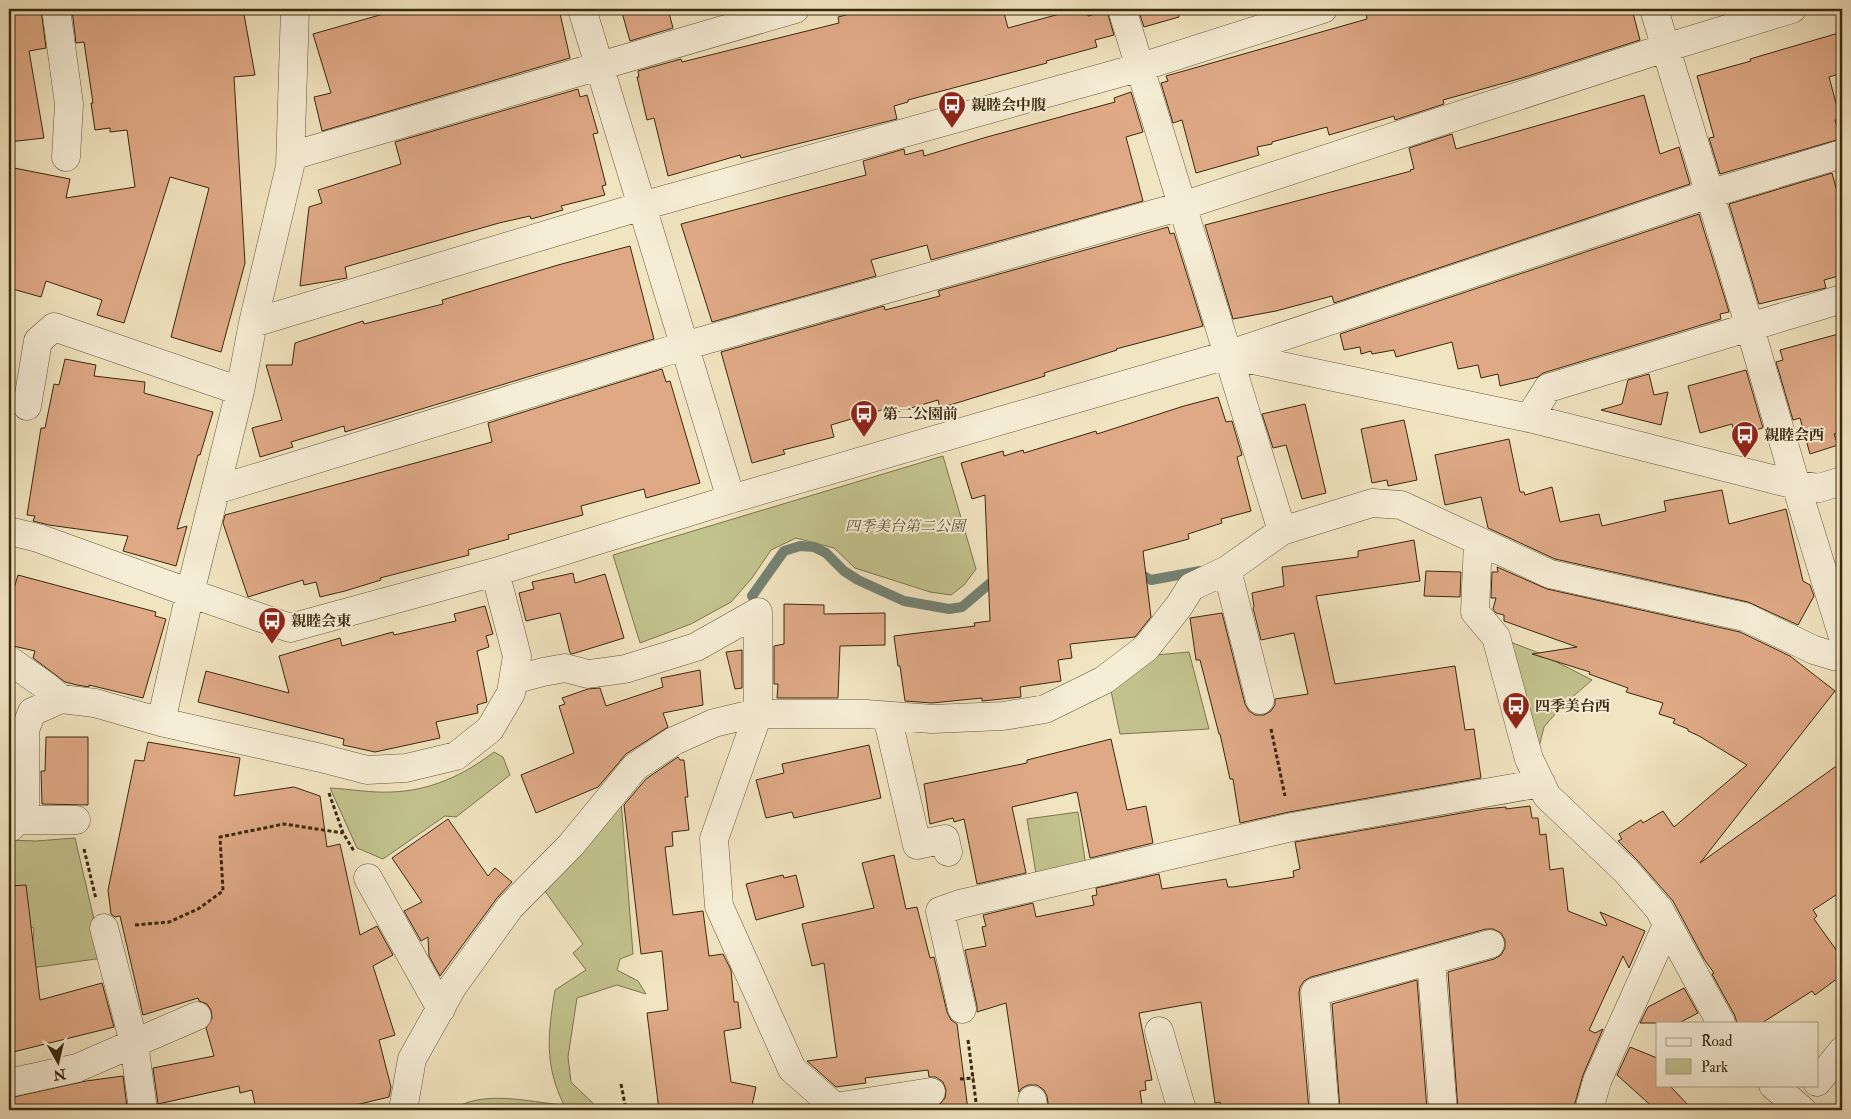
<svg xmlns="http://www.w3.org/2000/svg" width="1851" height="1119" font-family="'IM FELL Double Pica','Noto Serif JP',serif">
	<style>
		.green { fill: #c2c28d; stroke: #7e754e }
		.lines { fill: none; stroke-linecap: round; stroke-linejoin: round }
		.stream { stroke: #748273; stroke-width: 10 }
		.building { fill: #dfa986; stroke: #3a280e }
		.minor-casing { stroke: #68573a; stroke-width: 29 }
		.path { stroke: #3a280e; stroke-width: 3; stroke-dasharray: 4 2.5; stroke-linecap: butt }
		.minor { stroke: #f6edd6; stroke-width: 28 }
		.labels { text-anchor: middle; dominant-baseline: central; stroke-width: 4; stroke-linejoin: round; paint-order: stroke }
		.poi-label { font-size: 15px; font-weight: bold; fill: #3a280e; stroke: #f6edd6; text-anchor: start }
		.park-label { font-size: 15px; font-style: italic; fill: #5c4e2e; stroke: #f6edd6 }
	</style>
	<rect width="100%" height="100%" fill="#f1e4c0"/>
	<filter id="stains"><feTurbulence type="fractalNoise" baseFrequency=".004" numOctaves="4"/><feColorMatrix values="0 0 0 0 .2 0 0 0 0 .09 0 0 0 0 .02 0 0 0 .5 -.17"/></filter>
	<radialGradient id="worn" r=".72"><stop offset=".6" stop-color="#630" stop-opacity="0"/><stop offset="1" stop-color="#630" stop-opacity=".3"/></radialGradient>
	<!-- green -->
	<path class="green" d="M 943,456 L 976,569 L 964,585 L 951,595 L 930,592 L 855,568 L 834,548 L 796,538 L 771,550 L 752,578 L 731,602 L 691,624 L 640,643 L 613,555 Z
		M 1505,640 L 1539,653 L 1592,680 L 1562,706 L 1544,727 L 1539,747 Z
		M 1189,652 L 1209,729 L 1120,734 L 1110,686 L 1155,655 Z
		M 494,752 L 503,757 L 510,775 L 456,817 L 445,816 L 383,859 L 357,848 L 330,788 C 350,789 371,793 391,792 C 430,791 464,775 494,752 Z
		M 621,800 L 633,954 L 620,959 L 617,970 L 638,981 L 646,994 L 617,985 L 577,998 L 568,1057 L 571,1082 L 600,1110 L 452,1110 C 483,1089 528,1102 564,1105 C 544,1065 548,1033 555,990 L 586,970 L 573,953 L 583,944 L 542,887 Z
		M 1078,812 L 1086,867 L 1036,874 L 1027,819 Z
		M 75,838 L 103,958 L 31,968 L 34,928 L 9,921 L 9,840 L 36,841 Z"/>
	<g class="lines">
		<!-- stream -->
		<path class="stream" d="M 1135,571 L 1151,580 L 1200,571
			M 752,596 L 784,551 L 800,546 L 814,547 L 826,553 L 844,571 L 858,580 L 904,601 L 949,609 L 962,607 L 995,579 L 1000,578"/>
	</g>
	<!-- building -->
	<path class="building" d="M 9,9 L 41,9 L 46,48 L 29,51 L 44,138 L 9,142 Z
		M 72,9 L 243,9 L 255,75 L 234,77 L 245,263 L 221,352 L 171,337 L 209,188 L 170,177 L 124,323 L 97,315 L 102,300 L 46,281 L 41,297 L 9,288 L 9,167 L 70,179 L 66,198 L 135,187 L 127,130 L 110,132 L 110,128 L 95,130 L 91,103 L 93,103 L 84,42 L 76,43 Z
		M 401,9 L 559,9 L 570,58 L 322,131 L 314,97 L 331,93 L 313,34 Z
		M 621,9 L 668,9 L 673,28 L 630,41 Z
		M 844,9 L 1003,9 L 1008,28 L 1078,9 L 1086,9 L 1088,16 L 1107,11 L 1114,35 L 1095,40 L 1097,47 L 1046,61 L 1047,63 L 908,100 L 908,102 L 894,106 L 897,119 L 741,158 L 740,155 L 668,176 L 654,118 L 647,120 L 637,77 L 639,77 L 638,71 L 681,59 L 682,62 L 839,23 L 838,17 L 846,15 Z
		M 1138,9 L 1178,9 L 1179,17 L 1144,27 Z
		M 1381,9 L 1632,9 L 1640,40 L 1522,78 L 1443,100 L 1444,104 L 1395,120 L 1394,116 L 1329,135 L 1327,127 L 1272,142 L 1272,144 L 1257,147 L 1259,155 L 1196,173 L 1182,120 L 1173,123 L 1161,83 L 1168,81 L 1166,76 L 1367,19 L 1366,13 Z
		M 1842,32 L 1842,73 L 1829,77 L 1840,118 L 1835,120 L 1840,139 L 1720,174 L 1709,138 L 1714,137 L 1697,76 L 1751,61 L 1750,59 Z
		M 578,89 L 580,97 L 587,95 L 598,133 L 593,134 L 606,185 L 602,186 L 605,195 L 561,206 L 563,210 L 531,219 L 530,216 L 499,223 L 345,267 L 347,278 L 300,286 L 309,207 L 322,203 L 318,190 L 401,164 L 395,142 Z
		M 1131,92 L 1143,132 L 1126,137 L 1143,201 L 931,260 L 927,245 L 871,260 L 876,276 L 712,322 L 681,224 L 866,175 L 863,161 L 904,149 L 905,155 L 923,150 L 924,156 L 987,137 L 1115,102 L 1114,98 Z
		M 1644,95 L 1660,154 L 1679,147 L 1690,184 L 1334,303 L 1332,296 L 1276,311 L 1233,319 L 1205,225 L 1411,171 L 1410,170 L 1414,169 L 1409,148 L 1452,134 L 1456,149 Z
		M 1832,173 L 1842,210 L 1842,275 L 1824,280 L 1826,288 L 1759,304 L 1729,204 Z
		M 1699,214 L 1729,312 L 1720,314 L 1721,319 L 1543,373 L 1538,377 L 1500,386 L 1498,374 L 1481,378 L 1478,365 L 1458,369 L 1452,342 L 1396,357 L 1394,350 L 1372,354 L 1371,351 L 1361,354 L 1360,347 L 1344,350 L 1340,334 Z
		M 1168,227 L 1170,234 L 1174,233 L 1203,326 L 1116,349 L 1117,350 L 1044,373 L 1045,376 L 940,408 L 938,400 L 887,415 L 885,409 L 831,425 L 834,437 L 783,450 L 785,454 L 752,463 L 721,352 L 884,306 L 885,310 L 940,296 L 938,291 Z
		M 630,246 L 654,339 L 345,432 L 344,426 L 291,442 L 293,447 L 260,457 L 252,428 L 282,420 L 266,365 L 292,365 L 295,343 L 363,321 L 364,324 L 443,304 L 442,300 L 558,265 Z
		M 1842,333 L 1842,432 L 1834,434 L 1838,445 L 1810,454 L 1800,418 L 1793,420 L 1776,362 L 1783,360 L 1780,350 Z
		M 65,359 L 96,365 L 94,376 L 145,382 L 144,393 L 213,412 L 200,455 L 198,455 L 177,529 L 187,526 L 176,566 L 123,551 L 128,536 L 49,525 L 33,521 L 35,516 L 27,515 L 41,428 L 45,428 L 54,384 L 59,385 Z
		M 662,369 L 666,382 L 670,381 L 700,483 L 646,498 L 644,489 L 581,506 L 583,515 L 508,535 L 509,539 L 468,550 L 469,555 L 380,578 L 381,580 L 345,591 L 320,597 L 316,582 L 304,585 L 303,580 L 248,597 L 223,523 L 225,515 L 492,442 L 488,423 Z
		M 1746,370 L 1763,428 L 1735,435 L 1732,424 L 1700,433 L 1688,386 Z
		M 1649,374 L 1654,395 L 1668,392 L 1661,425 L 1601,410 L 1622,404 L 1628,380 Z
		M 1218,397 L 1226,422 L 1232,421 L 1242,455 L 1237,457 L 1251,511 L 1221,519 L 1222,523 L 1188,534 L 1189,539 L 1143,551 L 1151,617 L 1135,637 L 1070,644 L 1072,658 L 1058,660 L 1061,681 L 1020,687 L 1021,697 L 982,701 L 982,698 L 932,703 L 905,701 L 900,666 L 898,666 L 894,636 L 975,626 L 974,623 L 990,621 L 985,495 L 972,499 L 961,463 L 1003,451 L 1004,456 L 1023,450 L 1024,453 L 1096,431 L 1097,434 L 1184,406 Z
		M 1305,404 L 1326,493 L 1302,499 L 1286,445 L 1273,448 L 1262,414 Z
		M 1404,420 L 1417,480 L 1388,486 L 1387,480 L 1372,483 L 1361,429 Z
		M 1509,439 L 1520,492 L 1524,492 L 1525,495 L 1552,487 L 1560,522 L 1599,514 L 1602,526 L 1666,511 L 1664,501 L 1722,490 L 1729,524 L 1786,509 L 1803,581 L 1810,585 L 1814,596 L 1798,625 L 1748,602 L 1555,559 L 1488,528 L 1481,497 L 1445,505 L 1435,455 Z
		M 1414,540 L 1420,581 L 1316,596 L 1335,684 L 1455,666 L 1465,730 L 1474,729 L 1481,778 L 1289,812 L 1240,823 L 1233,779 L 1230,779 L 1220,734 L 1219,734 L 1200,660 L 1196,660 L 1190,618 L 1222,613 L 1245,704 L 1249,711 L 1255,715 L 1264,715 L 1271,711 L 1275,705 L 1275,699 L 1308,694 L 1294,633 L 1261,640 L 1253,608 L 1254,607 L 1252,593 L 1284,586 L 1282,567 L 1358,557 L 1358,551 Z
		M 1497,567 L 1547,589 L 1740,632 L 1790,656 L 1835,691 L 1700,863 L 1842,762 L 1842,891 L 1813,910 L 1817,916 L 1814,919 L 1842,958 L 1842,975 L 1815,995 L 1812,991 L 1762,1023 L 1737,1023 L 1735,1016 L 1712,974 L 1714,973 L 1704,959 L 1673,901 L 1638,861 L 1618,841 L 1622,839 L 1619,834 L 1641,820 L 1643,823 L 1663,811 L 1674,827 L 1747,765 L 1699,736 L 1688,731 L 1688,729 L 1673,723 L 1675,719 L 1659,714 L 1663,703 L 1626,692 L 1628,688 L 1589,674 L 1590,672 L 1532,654 L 1577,647 L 1504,621 L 1504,615 L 1496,613 L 1493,609 L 1496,598 L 1491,598 L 1492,572 L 1498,572 Z
		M 1426,571 L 1461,572 L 1460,597 L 1424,596 Z
		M 573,573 L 575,583 L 605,574 L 624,638 L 572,654 L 570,653 L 560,613 L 526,621 L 519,593 L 534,589 L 532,582 Z
		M 18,575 L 156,612 L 155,616 L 166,619 L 143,698 L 89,685 L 89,687 L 77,685 L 65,682 L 33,658 L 35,651 L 9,645 L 9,605 Z
		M 784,604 L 824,605 L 824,614 L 885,613 L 885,645 L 840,646 L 838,698 L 777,698 L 778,684 L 774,684 L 774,646 L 784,644 Z
		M 485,606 L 493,634 L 486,636 L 489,647 L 477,651 L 487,702 L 477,705 L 478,713 L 436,722 L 440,738 L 375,752 L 343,745 L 344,739 L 198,702 L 206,671 L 289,693 L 279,656 L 340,638 L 342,646 L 393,632 L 394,635 L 456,621 L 454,614 Z
		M 742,650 L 742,688 L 735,689 L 726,652 Z
		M 700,670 L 703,705 L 663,713 L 668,727 L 626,754 L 598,787 L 536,813 L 521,775 L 574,753 L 559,706 L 565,704 L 562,698 L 588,689 L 600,688 L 606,706 L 663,687 L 661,678 Z
		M 46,737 L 88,737 L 88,805 L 42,804 L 41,771 L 45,771 Z
		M 1111,739 L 1127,810 L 1146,806 L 1153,843 L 1090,858 L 1077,792 L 1012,807 L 1026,873 L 977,884 L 964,819 L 954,822 L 953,818 L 930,824 L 924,784 L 1027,763 L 1027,760 Z
		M 148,742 L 240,758 L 234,796 L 294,787 L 320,796 L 327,847 L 340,844 L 360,935 L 377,926 L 393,955 L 373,966 L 395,1035 L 379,1040 L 391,1087 L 389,1097 L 335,1110 L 256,1110 L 252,1090 L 240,1093 L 239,1086 L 158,1104 L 153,1068 L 214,1056 L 206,1028 L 212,1018 L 211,1010 L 207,1004 L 199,1001 L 198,998 L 143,1015 L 120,916 L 115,917 L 111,914 L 108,890 L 135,760 L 144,761 Z
		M 869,745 L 881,798 L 794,818 L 792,812 L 766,818 L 756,780 L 784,773 L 782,764 Z
		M 678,757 L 680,760 L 684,760 L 688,797 L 685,797 L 689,830 L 672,832 L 673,846 L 665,847 L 673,915 L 703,911 L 709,956 L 723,954 L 731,970 L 734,1002 L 738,1002 L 741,1028 L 724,1031 L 731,1082 L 756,1087 L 751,1110 L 659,1110 L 647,1013 L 668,1010 L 662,951 L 641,954 L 624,805 L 646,779 Z
		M 1530,806 L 1532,818 L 1538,818 L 1540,835 L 1546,834 L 1550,870 L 1563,868 L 1568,911 L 1606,926 L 1607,925 L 1600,912 L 1645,931 L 1629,968 L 1623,956 L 1589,1030 L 1595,1033 L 1603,1029 L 1583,1075 L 1573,1110 L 1458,1110 L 1448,972 L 1494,959 L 1501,955 L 1505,948 L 1505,940 L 1501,933 L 1493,929 L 1486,929 L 1311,977 L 1304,981 L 1300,987 L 1299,993 L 1309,1110 L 1222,1110 L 1220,1102 L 1215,1103 L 1201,1002 L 1139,1013 L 1152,1080 L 1145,1081 L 1146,1090 L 1140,1091 L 1142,1104 L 1099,1110 L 1049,1110 L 1047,1096 L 1044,1090 L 1037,1085 L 1028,1085 L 1022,1088 L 1019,1092 L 1006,1003 L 977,1012 L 977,1006 L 965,950 L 986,946 L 982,927 L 986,926 L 983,915 L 1033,903 L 1036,917 L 1094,905 L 1092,896 L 1097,895 L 1096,888 L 1159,874 L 1162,889 L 1226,879 L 1228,887 L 1233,887 L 1294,877 L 1293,871 L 1300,869 L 1295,842 L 1485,809 L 1506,807 L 1506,809 Z
		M 448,819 L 488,876 L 495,868 L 512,882 L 497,898 L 440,976 L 429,956 L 428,937 L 421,941 L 404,911 L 422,902 L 392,858 Z
		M 894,855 L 906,909 L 917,907 L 930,958 L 934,957 L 947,1012 L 951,1020 L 957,1024 L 968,1110 L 934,1110 L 933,1107 L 940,1104 L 945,1098 L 946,1090 L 943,1082 L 936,1077 L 929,1077 L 928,1070 L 865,1078 L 866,1083 L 836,1087 L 807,1061 L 837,1057 L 824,963 L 812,966 L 802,924 L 874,908 L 862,863 Z
		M 783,875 L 784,878 L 796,875 L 804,907 L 756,920 L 746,884 Z
		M 26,885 L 40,1000 L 102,983 L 114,1027 L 9,1053 L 9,886 Z
		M 1417,980 L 1427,1110 L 1340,1110 L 1332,1004 Z
		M 1684,988 L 1698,1013 L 1679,1023 L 1640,1023 L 1648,1007 Z
		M 1630,1047 L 1657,1058 L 1657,1085 L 1669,1085 L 1693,1110 L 1656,1110 L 1617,1075 Z
		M 123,1076 L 127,1107 L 104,1110 L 9,1110 L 9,1098 L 86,1081 Z"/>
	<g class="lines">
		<defs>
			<path id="minor" d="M 56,9 L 69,104 L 66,157
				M 582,9 L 731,499
				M 1122,9 L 1282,531
				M 1654,9 L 1750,328 L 1796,485 L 1842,634
				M 291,156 L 795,9
				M 253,323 L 642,206 L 1141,67 L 1323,9
				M 1229,355 L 1529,418 L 1796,485 L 1819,488 L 1842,481
				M 27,406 L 38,341 L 54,327 L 240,391
				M 1529,418 L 1548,388 L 1842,299
				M 216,490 L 684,346 L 1182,206 L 1665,48 L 1792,9
				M 9,531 L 38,538 L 190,593 L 290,628 L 495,572 L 731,499 L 1227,355 L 1709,194 L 1842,154
				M 1478,541 L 1475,612 L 1496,637 L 1529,759 L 1547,796 L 1626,871 L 1659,909 L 1721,1023
				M 1227,570 L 1260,700
				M 9,660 L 47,687 L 61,699
				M 513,680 L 543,672 L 565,668 L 588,674 L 625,669 L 696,647 L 758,612 L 758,714 L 714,839 L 719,906 L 792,1069 L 835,1107 L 931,1092
				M 887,716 L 917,845 L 945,839 L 948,852
				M 161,722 L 190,593 L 240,391 L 253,323 L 290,166 L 295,9
				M 18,820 L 76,820
				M 9,827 L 11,827 L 25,813 L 25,730 L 32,712 L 61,699 L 95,703 L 161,722 L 321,758 L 367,770 L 406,768 L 456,756 L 490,729 L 511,693 L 517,656 L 495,572
				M 368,878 L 441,1009
				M 104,928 L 134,1043 L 143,1110
				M 1431,960 L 1443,1110
				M 962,1009 L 940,911 L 960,904 L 1292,827 L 1541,783
				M 1159,1031 L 1182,1110
				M 1817,1082 L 1842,1051
				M 9,1083 L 77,1068 L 197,1016
				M 1773,1085 L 1802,1110
				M 1032,1100 L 1034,1110
				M 403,1110 L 412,1059 L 453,986 L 510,907 L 571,845 L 635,767 L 674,741 L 714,723 L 752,714 L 866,714 L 932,719 L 1003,716 L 1045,709 L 1104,680 L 1146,648 L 1179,606 L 1191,587 L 1227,570 L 1282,531 L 1372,503 L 1401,505 L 1550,574 L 1745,617 L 1814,650 L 1834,656 L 1842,654
				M 1325,1110 L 1315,992 L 1490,944
				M 1589,1110 L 1597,1081 L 1667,925"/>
		</defs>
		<!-- minor casing -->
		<use href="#minor" class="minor-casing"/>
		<!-- path -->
		<path class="path" d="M 1271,729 L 1285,796
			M 329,793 L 343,833 L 354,851
			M 84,849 L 96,899
			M 135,925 L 169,922 L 198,909 L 223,891 L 220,837 L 284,824 L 343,833
			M 968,1040 L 977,1110
			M 960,1079 L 974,1078
			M 621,1084 L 626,1110"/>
		<!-- minor -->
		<use href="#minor" class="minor"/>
	</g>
	<!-- icons -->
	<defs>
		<symbol id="bus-pin" viewBox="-11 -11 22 30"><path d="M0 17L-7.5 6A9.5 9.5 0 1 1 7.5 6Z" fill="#8f2418" stroke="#f6edd6"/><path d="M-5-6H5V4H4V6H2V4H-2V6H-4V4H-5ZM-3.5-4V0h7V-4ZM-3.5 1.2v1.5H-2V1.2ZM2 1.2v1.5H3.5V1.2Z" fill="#fff"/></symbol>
	</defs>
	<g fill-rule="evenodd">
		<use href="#bus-pin" x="936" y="89" width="32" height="43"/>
		<use href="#bus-pin" x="848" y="398" width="32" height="43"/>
		<use href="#bus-pin" x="1729" y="419" width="32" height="43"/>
		<use href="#bus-pin" x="256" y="605" width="32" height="43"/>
		<use href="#bus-pin" x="1500" y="690" width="32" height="43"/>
	</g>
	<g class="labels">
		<!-- poi labels -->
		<g class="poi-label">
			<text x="971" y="105">親睦会中腹</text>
			<text x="883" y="414">第二公園前</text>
			<text x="1764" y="435">親睦会西</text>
			<text x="291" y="621">親睦会東</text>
			<text x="1535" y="706">四季美台西</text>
		</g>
		<!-- park labels -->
		<g class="park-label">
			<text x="905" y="526">四季美台第二公園</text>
		</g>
	</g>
	<!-- margin -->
	<rect width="1851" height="1119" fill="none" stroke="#f1e4c0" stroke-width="30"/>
	<rect x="10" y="10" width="1831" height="1099" fill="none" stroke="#3a280e" stroke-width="2.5"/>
	<rect x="15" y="15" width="1821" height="1089" fill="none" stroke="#3a280e"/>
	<!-- legend -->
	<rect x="1656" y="1022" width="162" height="65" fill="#f6edd6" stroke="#ab9e86"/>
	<rect x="1666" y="1038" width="25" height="8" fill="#f6edd6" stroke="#ab9e86"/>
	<text x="1701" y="1046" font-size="15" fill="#3a280e">Road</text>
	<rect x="1666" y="1059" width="25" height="15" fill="#c2c28d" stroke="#ab9e86"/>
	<text x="1701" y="1072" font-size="15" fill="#3a280e">Park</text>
	<!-- north arrow -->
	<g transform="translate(58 1062) rotate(172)" stroke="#f6edd6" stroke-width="4" paint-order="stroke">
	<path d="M0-4L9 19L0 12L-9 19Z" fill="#3a280e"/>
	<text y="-8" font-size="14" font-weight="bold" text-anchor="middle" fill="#3a280e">N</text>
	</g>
	<rect width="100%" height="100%" filter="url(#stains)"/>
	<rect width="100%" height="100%" fill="url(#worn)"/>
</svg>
